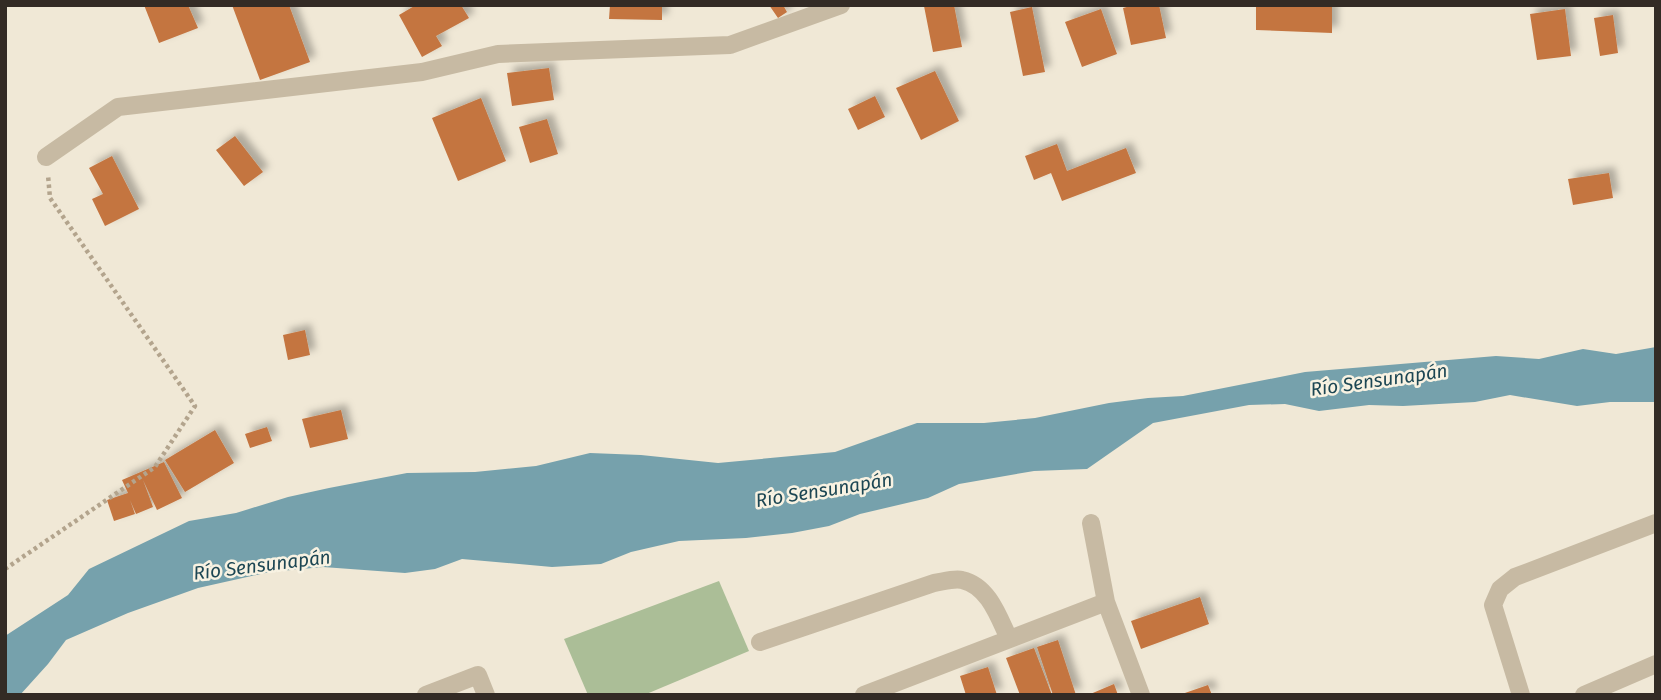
<svg xmlns="http://www.w3.org/2000/svg" width="1661" height="700" font-family="'Fira Sans',sans-serif">
	<style>
		.green { fill: #abbe97 }
		.water { fill: #76a1ac }
		.building { fill: #c47540; filter: url(#shadow) }
		.lines { fill: none; stroke-linecap: round; stroke-linejoin: round }
		.path { stroke: #b3a48d; stroke-width: 4.5; stroke-dasharray: 3.5 3.5; stroke-linecap: butt }
		.street { stroke: #c7baa3; stroke-width: 18 }
		.labels { text-anchor: middle; dominant-baseline: central; stroke-width: 5; stroke-linejoin: round; paint-order: stroke }
		.water-label { font-size: 19px; font-style: italic; fill: #1c4653; stroke: #f8f2e2 }
	</style>
	<defs>
		<filter id="shadow"><feDropShadow dx="6" dy="-6" stdDeviation="3.5" flood-color="#0004"/></filter>
	</defs>
	<rect width="100%" height="100%" fill="#f0e8d6"/>
	<!-- green -->
	<path class="green" d="M 719,581 L 749,651 L 644,695 L 588,695 L 564,639 Z"/>
	<!-- water -->
	<path class="water" d="M 1656,347 L 1656,402 L 1610,402 L 1577,406 L 1510,395 L 1475,402 L 1403,406 L 1369,405 L 1319,411 L 1285,404 L 1249,405 L 1153,423 L 1087,469 L 1034,471 L 959,484 L 928,498 L 860,514 L 829,526 L 792,533 L 746,538 L 679,541 L 631,552 L 601,564 L 552,567 L 462,559 L 435,569 L 405,573 L 323,567 L 270,572 L 198,588 L 128,613 L 66,640 L 48,664 L 20,695 L 5,695 L 5,636 L 68,595 L 89,569 L 189,521 L 236,513 L 288,497 L 329,488 L 407,473 L 475,472 L 536,466 L 590,453 L 641,455 L 718,463 L 835,452 L 917,423 L 984,423 L 1035,418 L 1109,403 L 1148,398 L 1183,396 L 1305,372 L 1496,356 L 1539,359 L 1583,349 L 1616,354 Z"/>
	<!-- building -->
	<path class="building" d="M 144,5 L 188,5 L 198,28 L 159,43 Z
		M 232,5 L 289,5 L 310,62 L 260,80 Z
		M 416,5 L 461,5 L 469,18 L 436,36 L 442,46 L 422,57 L 399,15 Z
		M 610,5 L 662,5 L 662,20 L 609,19 Z
		M 769,5 L 783,5 L 787,12 L 778,18 Z
		M 931,5 L 954,5 L 962,47 L 933,52 L 924,6 Z
		M 1134,5 L 1159,5 L 1166,38 L 1131,45 L 1123,8 Z
		M 1256,5 L 1332,5 L 1332,33 L 1256,30 Z
		M 1032,7 L 1045,72 L 1023,76 L 1010,12 Z
		M 1101,9 L 1117,54 L 1082,67 L 1065,22 Z
		M 1565,9 L 1571,56 L 1537,60 L 1530,14 Z
		M 1613,15 L 1618,53 L 1600,56 L 1594,18 Z
		M 549,68 L 554,100 L 512,106 L 507,73 Z
		M 935,71 L 959,121 L 921,140 L 896,88 Z
		M 875,96 L 885,117 L 858,130 L 848,109 Z
		M 481,98 L 506,161 L 458,181 L 432,118 Z
		M 547,119 L 558,154 L 530,163 L 519,127 Z
		M 235,136 L 263,172 L 244,186 L 216,150 Z
		M 1057,144 L 1067,171 L 1126,148 L 1136,173 L 1062,201 L 1051,173 L 1034,180 L 1025,156 Z
		M 112,156 L 139,209 L 105,226 L 92,199 L 103,194 L 89,168 Z
		M 1609,173 L 1613,198 L 1573,205 L 1568,179 Z
		M 305,330 L 310,355 L 288,360 L 283,335 Z
		M 341,410 L 348,439 L 310,448 L 302,419 Z
		M 267,427 L 272,441 L 250,448 L 245,434 Z
		M 215,430 L 234,463 L 185,492 L 165,460 Z
		M 164,462 L 182,498 L 157,510 L 143,480 L 153,507 L 136,514 L 130,500 L 135,514 L 114,521 L 107,500 L 128,493 L 122,480 Z
		M 1200,597 L 1209,624 L 1141,649 L 1131,621 Z
		M 1058,640 L 1076,695 L 1053,695 L 1037,647 Z
		M 1034,648 L 1052,695 L 1020,695 L 1006,658 Z
		M 988,667 L 997,695 L 966,695 L 960,676 Z
		M 1114,684 L 1118,695 L 1088,695 Z
		M 1208,685 L 1212,695 L 1182,695 L 1182,694 Z"/>
	<g class="lines">
		<!-- path -->
		<path class="path" d="M 5,569 L 155,467 L 195,406 L 50,198 L 48,175"/>
		<!-- street -->
		<path class="street" d="M 46,157 L 118,107 L 422,72 L 498,54 L 730,45 L 841,5
			M 1091,523 L 1106,602
			M 760,642 L 934,583 C 942,582 954,578 962,580 C 989,586 999,618 1009,639
			M 426,695 L 478,675 L 486,695
			M 864,695 L 1106,602 L 1141,695
			M 1521,695 L 1493,605 L 1500,589 L 1515,577 L 1656,523
			M 1584,695 L 1656,664"/>
	</g>
	<g class="labels">
		<!-- water labels -->
		<g class="water-label">
			<text transform="translate(1379 380) rotate(-8)">Río Sensunapán</text>
			<text transform="translate(824 490) rotate(-9)">Río Sensunapán</text>
			<text transform="translate(262 565) rotate(-7)">Río Sensunapán</text>
		</g>
	</g>
	<!-- border -->
	<rect width="1661" height="700" fill="none" stroke="#332b25" stroke-width="14"/>
</svg>
